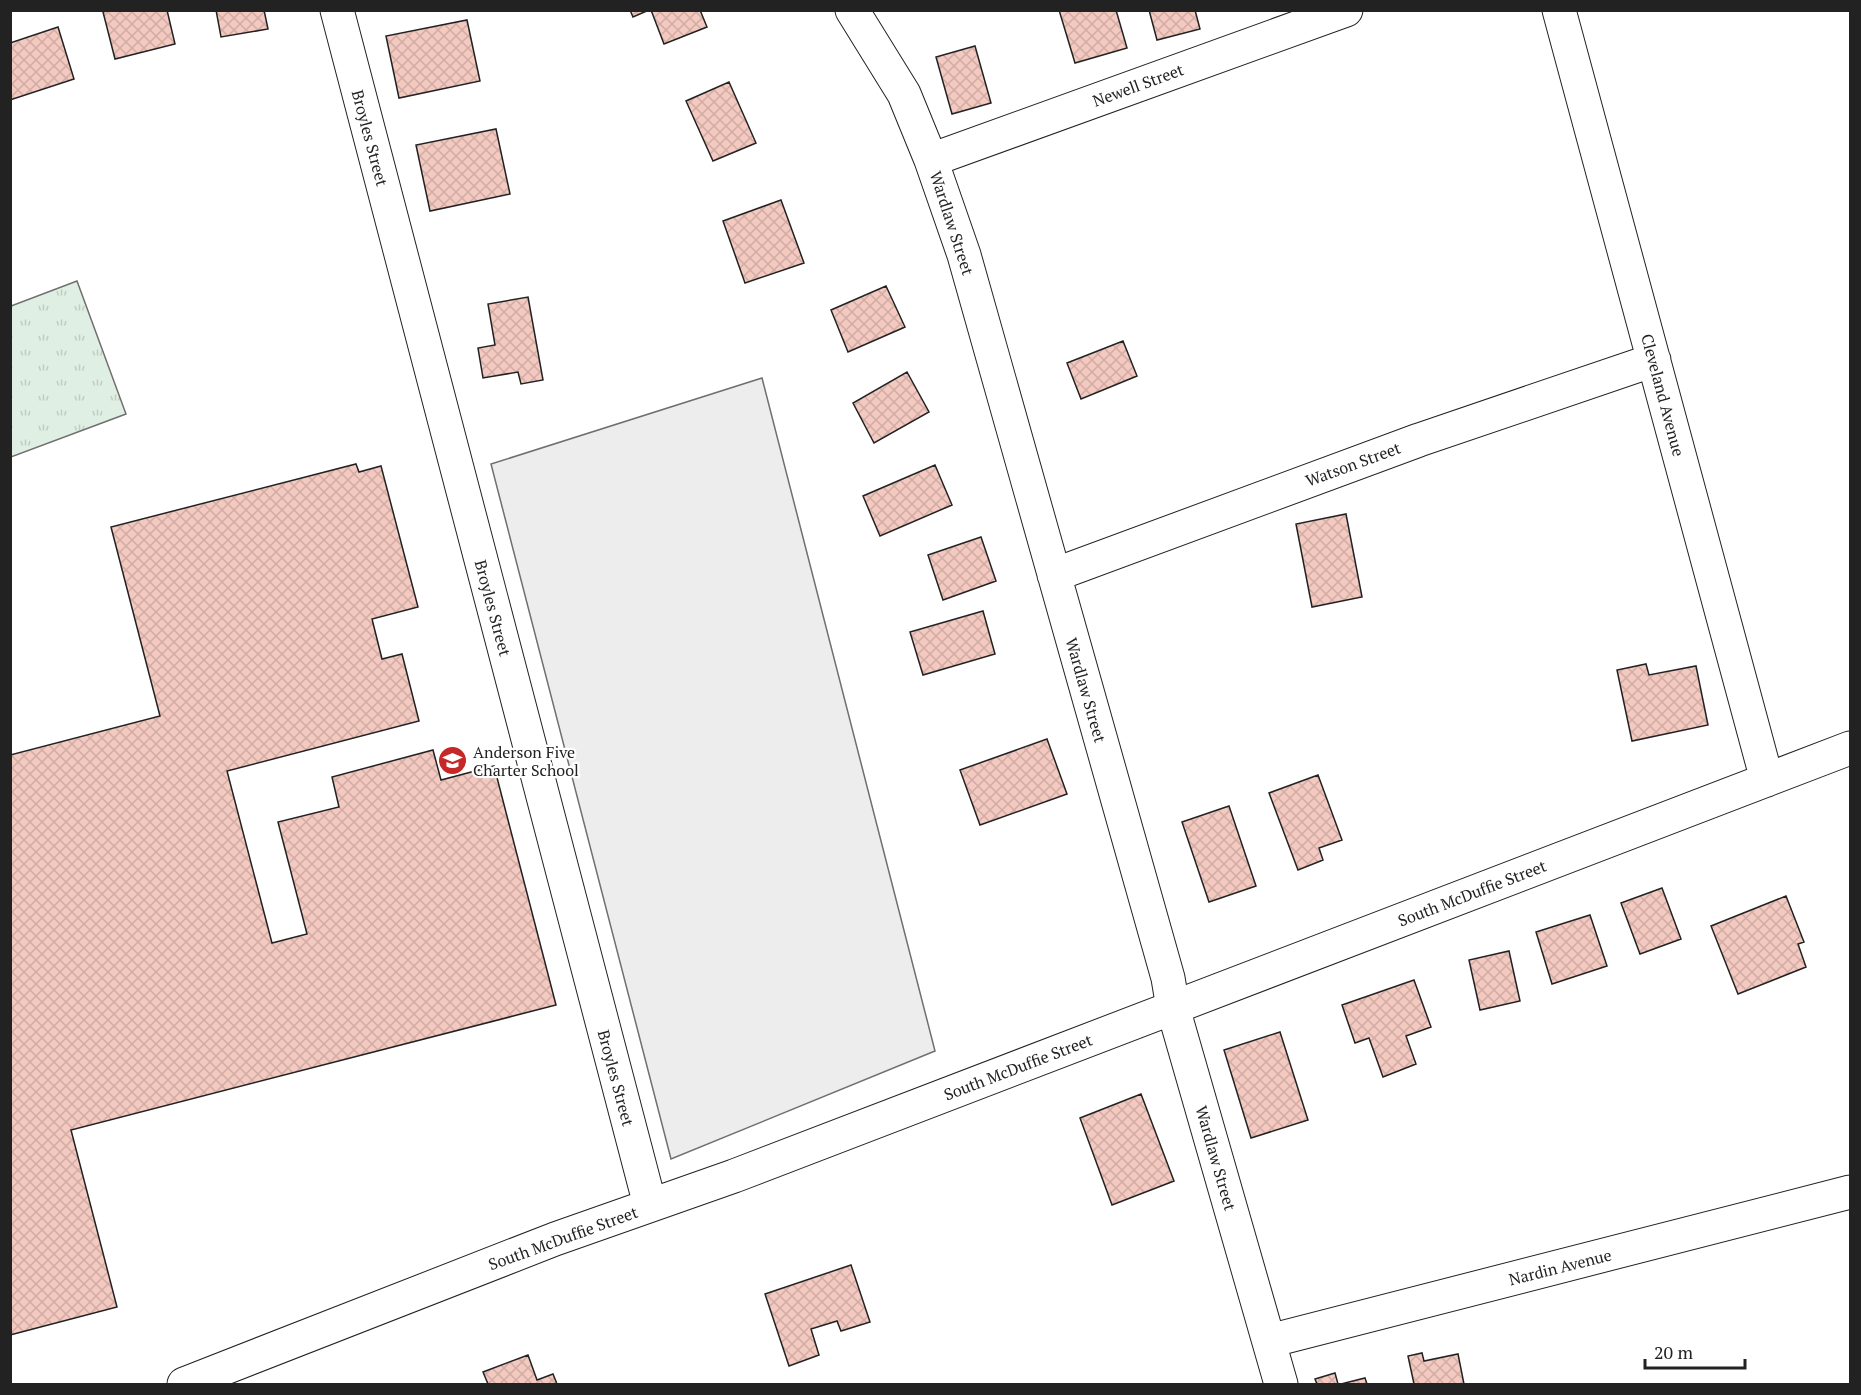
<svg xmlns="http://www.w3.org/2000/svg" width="1861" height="1395" font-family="'PT Serif',serif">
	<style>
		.grass { fill: url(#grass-tufts); stroke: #6f6f6f; stroke-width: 1.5 }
		.parking { fill: #ededed; stroke: #6f6f6f; stroke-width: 1.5 }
		.building { fill: url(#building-cross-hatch); stroke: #222; stroke-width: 1.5 }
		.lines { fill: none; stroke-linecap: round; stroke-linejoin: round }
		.minor-casing { stroke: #222; stroke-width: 35 }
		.minor { stroke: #fff; stroke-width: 33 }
		.labels { text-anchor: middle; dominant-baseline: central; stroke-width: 4.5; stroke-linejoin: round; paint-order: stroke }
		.street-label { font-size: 16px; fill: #222; stroke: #fff }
		.poi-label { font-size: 16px; fill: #222; stroke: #fff; text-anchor: start }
	</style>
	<defs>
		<pattern id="grass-tufts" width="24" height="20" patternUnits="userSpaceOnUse" patternTransform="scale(1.5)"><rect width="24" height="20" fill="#e0efe3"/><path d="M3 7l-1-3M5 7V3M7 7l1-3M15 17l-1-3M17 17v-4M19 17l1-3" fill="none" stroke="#c0cdc2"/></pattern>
		<pattern id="building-cross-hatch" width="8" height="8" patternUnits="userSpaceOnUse" patternTransform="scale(1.5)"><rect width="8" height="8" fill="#f3c9c0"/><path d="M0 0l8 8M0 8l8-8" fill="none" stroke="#d0aca5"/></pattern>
	</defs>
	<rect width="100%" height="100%" fill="#fff"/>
	<!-- grass -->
	<path class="grass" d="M 77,281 L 126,414 L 11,457 L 11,306 Z"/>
	<!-- parking -->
	<path class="parking" d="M 762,378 L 935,1051 L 671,1159 L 491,464 Z"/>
	<!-- building -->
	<path class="building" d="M 109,10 L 167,10 L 175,44 L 115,59 L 103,12 Z
		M 216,10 L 264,10 L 268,29 L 221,37 Z
		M 630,10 L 649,10 L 633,17 Z
		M 651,10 L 700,10 L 707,27 L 664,44 Z
		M 1059,10 L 1116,10 L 1127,48 L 1075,63 Z
		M 1149,10 L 1195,10 L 1200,29 L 1157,40 Z
		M 467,20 L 480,81 L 399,98 L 386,36 Z
		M 58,27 L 74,79 L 10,100 L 10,43 Z
		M 975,46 L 991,103 L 952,114 L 936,57 Z
		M 729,82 L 756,143 L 713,161 L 686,101 Z
		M 496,129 L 510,194 L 430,211 L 416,145 Z
		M 781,200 L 804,263 L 745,283 L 723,221 Z
		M 886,286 L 905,327 L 848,352 L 831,310 Z
		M 528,297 L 543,380 L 521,384 L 518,372 L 483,378 L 478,348 L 495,345 L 488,304 Z
		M 1123,341 L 1137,376 L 1081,399 L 1067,363 Z
		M 907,372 L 929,412 L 874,443 L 853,403 Z
		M 356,464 L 359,472 L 381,466 L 418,607 L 372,619 L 382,659 L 402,654 L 419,721 L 227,771 L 272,943 L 307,934 L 278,822 L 339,807 L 332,777 L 433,750 L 441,780 L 494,766 L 556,1005 L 71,1130 L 117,1307 L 10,1335 L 10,755 L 160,716 L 111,527 Z
		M 935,465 L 952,505 L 880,536 L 863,496 Z
		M 1346,514 L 1362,597 L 1312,607 L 1296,524 Z
		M 981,537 L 996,581 L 943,600 L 928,555 Z
		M 983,611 L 995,654 L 923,675 L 910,632 Z
		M 1646,664 L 1649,675 L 1696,666 L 1708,725 L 1632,741 L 1617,670 Z
		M 1047,739 L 1067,794 L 980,825 L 960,770 Z
		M 1318,775 L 1342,840 L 1319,848 L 1323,860 L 1298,870 L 1269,793 Z
		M 1229,806 L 1256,886 L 1209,902 L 1182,822 Z
		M 1662,888 L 1681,939 L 1640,954 L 1621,903 Z
		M 1786,896 L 1804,942 L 1798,944 L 1806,967 L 1738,994 L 1711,926 Z
		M 1590,915 L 1607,966 L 1552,984 L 1536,932 Z
		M 1509,951 L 1520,1001 L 1480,1010 L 1469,960 Z
		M 1414,980 L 1431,1027 L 1406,1036 L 1416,1064 L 1383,1077 L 1369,1038 L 1355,1043 L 1342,1005 Z
		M 1280,1032 L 1308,1120 L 1251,1138 L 1224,1050 Z
		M 1141,1094 L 1174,1181 L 1112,1205 L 1080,1118 Z
		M 851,1265 L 870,1322 L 841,1331 L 837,1321 L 811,1329 L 819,1355 L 789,1366 L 765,1294 Z
		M 1422,1353 L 1424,1361 L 1458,1354 L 1464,1384 L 1414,1384 L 1408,1356 Z
		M 528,1355 L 537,1380 L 553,1374 L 557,1384 L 488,1384 L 483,1372 Z
		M 1335,1373 L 1338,1384 L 1317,1384 L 1315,1379 Z
		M 1365,1378 L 1367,1384 L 1341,1384 Z"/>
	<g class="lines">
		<defs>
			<path id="minor" d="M 337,10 L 650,1205
				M 852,10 L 904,94 L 931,160 L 964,255 L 1168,978 L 1173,1008 L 1281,1384
				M 1559,10 L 1767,780
				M 931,160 L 1346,10
				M 1054,575 L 1419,440 L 1654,360
				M 1269,1341 L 1850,1192
				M 184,1384 L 555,1239 L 734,1176 L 1850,748"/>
		</defs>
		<!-- minor casing -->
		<use href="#minor" class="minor-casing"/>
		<!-- minor -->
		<use href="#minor" class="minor"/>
	</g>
	<!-- icons -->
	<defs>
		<symbol id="school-disc" viewBox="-11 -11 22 22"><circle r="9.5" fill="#c62828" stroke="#fff"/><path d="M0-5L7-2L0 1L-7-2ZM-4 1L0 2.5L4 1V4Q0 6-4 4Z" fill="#fff"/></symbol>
	</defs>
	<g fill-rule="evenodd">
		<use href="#school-disc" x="436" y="744" width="33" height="33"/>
	</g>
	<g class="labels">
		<!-- street labels -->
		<g class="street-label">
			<text transform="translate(1138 85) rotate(-20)">Newell Street</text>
			<text transform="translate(370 138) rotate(75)">Broyles Street</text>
			<text transform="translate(952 223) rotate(72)">Wardlaw Street</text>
			<text transform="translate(1663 395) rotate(75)">Cleveland Avenue</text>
			<text transform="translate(1353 464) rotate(-20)">Watson Street</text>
			<text transform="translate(493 608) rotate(75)">Broyles Street</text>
			<text transform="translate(1086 690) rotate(74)">Wardlaw Street</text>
			<text transform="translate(1472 893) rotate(-21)">South McDuffie Street</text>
			<text transform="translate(1018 1067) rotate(-21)">South McDuffie Street</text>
			<text transform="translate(616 1078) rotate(75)">Broyles Street</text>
			<text transform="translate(1216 1158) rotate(74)">Wardlaw Street</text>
			<text transform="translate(563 1238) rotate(-20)">South McDuffie Street</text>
			<text transform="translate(1560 1267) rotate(-14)">Nardin Avenue</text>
		</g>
		<!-- poi labels -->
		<g class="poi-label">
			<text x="473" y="752">Anderson Five<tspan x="473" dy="18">Charter School</tspan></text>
		</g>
	</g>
	<!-- border -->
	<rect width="1861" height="1395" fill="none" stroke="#222222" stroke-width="24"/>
	<!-- scale -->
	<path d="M1645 1359v9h100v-9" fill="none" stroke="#222222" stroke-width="3"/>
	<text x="1654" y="1359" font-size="18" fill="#222222" stroke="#ffffff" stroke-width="4.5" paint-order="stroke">20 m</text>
</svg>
